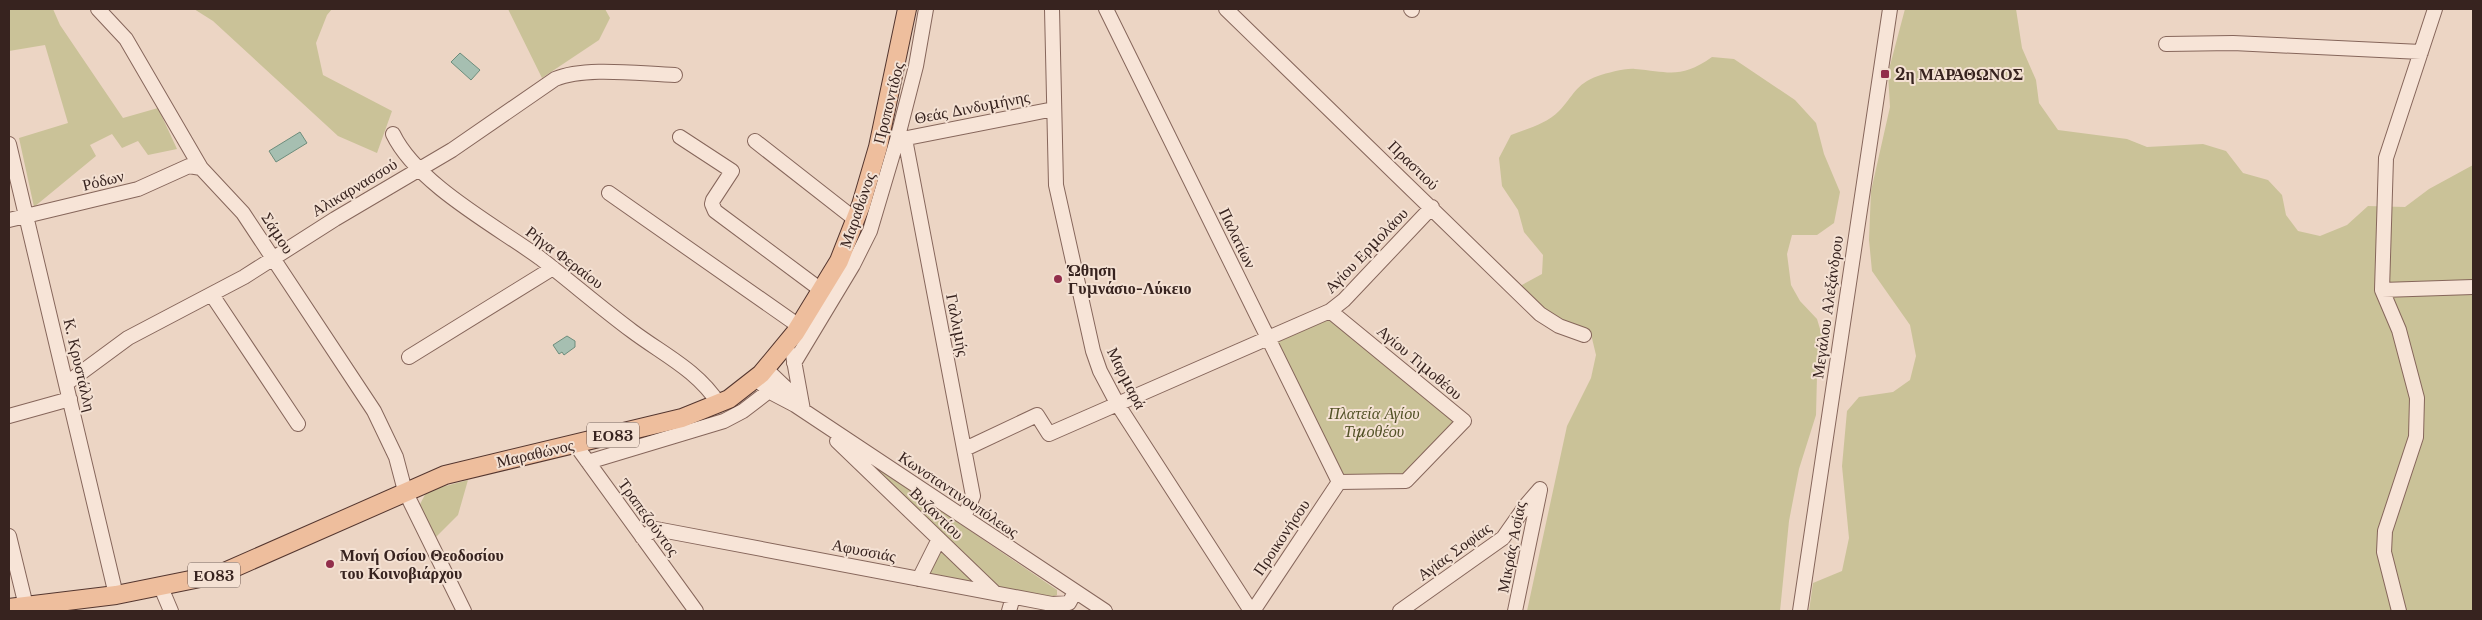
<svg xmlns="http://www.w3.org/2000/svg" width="2482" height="620" font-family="'Libre Baskerville',serif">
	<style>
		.green { fill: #cac298 }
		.water { fill: #a6bfb1; stroke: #6d8d7c }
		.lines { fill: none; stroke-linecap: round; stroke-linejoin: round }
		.minor-casing { stroke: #86665b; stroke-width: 16 }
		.major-casing { stroke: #54362f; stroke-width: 20 }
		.minor { stroke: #f7e4d7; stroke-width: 14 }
		.major { stroke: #eebe9d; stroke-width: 18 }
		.poi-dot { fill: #922e4b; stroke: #f4e1d3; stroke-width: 2 }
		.labels { text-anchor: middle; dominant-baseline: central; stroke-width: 4; stroke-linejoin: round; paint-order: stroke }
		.shield { fill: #f4e1d3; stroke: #705c55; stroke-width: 1 }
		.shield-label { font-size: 15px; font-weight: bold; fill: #37231f }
		.poi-label { font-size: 16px; font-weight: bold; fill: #37231f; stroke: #f4e1d3; text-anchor: start }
		.street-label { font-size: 16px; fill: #37231f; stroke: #f4e1d3 }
		.park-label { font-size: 16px; font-style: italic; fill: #525126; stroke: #f4e1d3 }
	</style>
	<rect width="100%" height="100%" fill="#ecd5c4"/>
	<!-- green -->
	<path class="green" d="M 9,9 L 53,9 L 60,25 L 123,118 L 158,108 L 177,149 L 148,155 L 138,141 L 122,148 L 112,134 L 90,145 L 96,156 L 34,207 L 19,138 L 68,123 L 45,45 L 9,51 Z
		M 194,9 L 332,9 L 327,15 L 316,43 L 323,75 L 392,111 L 377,153 L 338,136 L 213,21 Z
		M 508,9 L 605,9 L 610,18 L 599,40 L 542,78 Z
		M 1905,9 L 2016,9 L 2022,48 L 2036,80 L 2039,103 L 2058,130 L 2127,139 L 2147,147 L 2203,144 L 2226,151 L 2243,173 L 2268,180 L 2282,195 L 2286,215 L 2298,231 L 2320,236 L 2347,225 L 2368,206 L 2405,207 L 2429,189 L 2473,165 L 2473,611 L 1809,611 L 1813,583 L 1842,571 L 1849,538 L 1842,466 L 1847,411 L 1859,397 L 1893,392 L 1910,380 L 1916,356 L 1910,325 L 1872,271 L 1869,240 L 1871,191 L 1890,107 L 1888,73 Z
		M 1712,57 L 1734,59 L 1795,100 L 1816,123 L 1824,154 L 1840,192 L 1834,223 L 1817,235 L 1792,235 L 1787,254 L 1791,285 L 1800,301 L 1817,319 L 1824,342 L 1817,376 L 1816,415 L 1799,469 L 1789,521 L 1780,611 L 1527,611 L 1567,426 L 1591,378 L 1596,355 L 1590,330 C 1552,320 1547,313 1520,286 L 1542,274 L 1543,255 L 1524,232 L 1518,210 L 1502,186 L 1499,158 L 1511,135 C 1527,129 1546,124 1559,111 C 1573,97 1575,84 1598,76 C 1608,73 1625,68 1635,69 C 1669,72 1681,79 1712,57 Z
		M 1329,315 L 1457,421 L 1403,476 L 1342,477 L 1274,341 Z
		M 862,457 L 1057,590 L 1057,595 L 1051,597 L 998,588 Z
		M 468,480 L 458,515 L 434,539 L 419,506 L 427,491 Z
		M 939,548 L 980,588 L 923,577 Z"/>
	<!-- water -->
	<path class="water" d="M 460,53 L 480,70 L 471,80 L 451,62 Z
		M 300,132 L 307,143 L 276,162 L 269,151 Z
		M 567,336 L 575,341 L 575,347 L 564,355 L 562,352 L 559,354 L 553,345 Z"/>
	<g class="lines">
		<defs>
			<path id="minor" d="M 98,9 L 126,39 L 201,168 L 243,213 L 374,411 L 396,457 L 405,491 L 464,611
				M 1052,9 L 1056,185 L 1093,351 L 1100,371 L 1118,405 L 1251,611
				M 1106,9 L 1339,482
				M 1226,9 L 1540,314 L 1559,326 L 1584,335
				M 1411,9 L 1412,10
				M 2166,44 L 2233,43 L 2421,52
				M 393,134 C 417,184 496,226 540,258 C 571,282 601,308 632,331 C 664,355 697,370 719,404
				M 680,137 L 732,171 L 713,200 L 712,204 L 715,211 L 821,290
				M 905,139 L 973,496 L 964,517
				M 897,140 L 1054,109
				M 755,141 L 856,220
				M 9,144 L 116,595
				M 609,193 L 799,326
				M 9,220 L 138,189 L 189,166 L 201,168
				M 2382,290 L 2473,287
				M 212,295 L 298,424
				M 1330,311 L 1464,421 L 1406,481 L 1339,482
				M 793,355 L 803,410
				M 409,357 L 553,268
				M 794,363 L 853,265 L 870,231 L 897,140 L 916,66 L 926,9
				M 766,369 L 787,389 L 795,405
				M 756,379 L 774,394 L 795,405 L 1105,611
				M 67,383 L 128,338 L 244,277 L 335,219 L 452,150 L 555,79 C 585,66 641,74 675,75
				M 9,416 L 70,399
				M 837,441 L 995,593
				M 575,444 L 696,611
				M 965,449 L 1037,415 L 1049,434 L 1330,311 L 1344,300 L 1432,207
				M 588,462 L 724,421 L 743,411 L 769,391
				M 9,536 L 26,606
				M 642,537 L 656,529 L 1052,604 L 1069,603 L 1075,592
				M 919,579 L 939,539
				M 160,585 L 171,611
				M 1009,611 L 1013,597
				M 1253,611 L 1339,482
				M 1400,611 L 1503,538 L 1527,504 L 1540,489
				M 1515,611 L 1540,490
				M 1800,611 L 1890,9
				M 2399,611 L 2384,552 L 2385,531 L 2416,437 L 2417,398 L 2399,330 L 2382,290 L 2386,158 L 2435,9"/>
			<path id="major" d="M 9,608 L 116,595 L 220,574 L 445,475 L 682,418 L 729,399 L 761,374 L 795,333 L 839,261 L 861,205 L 878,147 L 907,9"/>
		</defs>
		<!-- minor casing -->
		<use href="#minor" class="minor-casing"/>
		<!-- major casing -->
		<use href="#major" class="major-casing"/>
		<!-- minor -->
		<use href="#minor" class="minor"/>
		<!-- major -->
		<use href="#major" class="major"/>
	</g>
	<!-- markers -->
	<g class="poi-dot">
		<rect x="1880" y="69" width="10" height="10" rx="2.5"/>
		<circle cx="1058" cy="279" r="5"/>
		<circle cx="330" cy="564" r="5"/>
	</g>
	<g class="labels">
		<!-- shield labels -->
		<g class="shield">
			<rect x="587" y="422.5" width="52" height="25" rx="4"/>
			<rect x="188" y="562.5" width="52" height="25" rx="4"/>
		</g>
		<g class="shield-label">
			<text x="613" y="435">ΕΟ83</text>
			<text x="214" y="575">ΕΟ83</text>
		</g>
		<!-- poi labels -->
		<g class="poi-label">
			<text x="1895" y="74">2η ΜΑΡΑΘΩΝΟΣ</text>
			<text x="1068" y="270">Ώθηση<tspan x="1068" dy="18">Γυμνάσιο-Λύκειο</tspan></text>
			<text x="340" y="555">Μονή Οσίου Θεοδοσίου<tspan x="340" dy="18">του Κοινοβιάρχου</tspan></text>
		</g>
		<!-- street labels -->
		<g class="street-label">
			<text transform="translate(888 103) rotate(-76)">Προποντίδος</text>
			<text transform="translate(972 107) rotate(-11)">Θεάς Δινδυμήνης</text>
			<text transform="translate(1414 165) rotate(44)">Πραστιού</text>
			<text transform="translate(103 180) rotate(-14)">Ρόδων</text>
			<text transform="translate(354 187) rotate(-31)">Αλικαρνασσού</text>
			<text transform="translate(857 210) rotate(-71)">Μαραθώνος</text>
			<text transform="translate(278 233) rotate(57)">Σάμου</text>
			<text transform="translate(1238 238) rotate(64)">Παλατίων</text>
			<text transform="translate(1366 250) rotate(-46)">Αγίου Ερμολάου</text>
			<text transform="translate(565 257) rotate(37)">Ρήγα Φεραίου</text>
			<text transform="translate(1827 307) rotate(-82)">Μεγάλου Αλεξάνδρου</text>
			<text transform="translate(958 325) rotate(79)">Γαλλιμής</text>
			<text transform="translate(1420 362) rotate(40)">Αγίου Τιμοθέου</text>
			<text transform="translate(80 365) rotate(77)">Κ. Κρυστάλλη</text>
			<text transform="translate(1127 378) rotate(63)">Μαρμαρά</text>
			<text transform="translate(535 453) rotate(-13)">Μαραθώνος</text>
			<text transform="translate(959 494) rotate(34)">Κωνσταντινουπόλεως</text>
			<text transform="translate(937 513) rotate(44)">Βυζαντίου</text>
			<text transform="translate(649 517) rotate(54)">Τραπεζούντος</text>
			<text transform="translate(1281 537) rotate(-56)">Προικονήσου</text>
			<text transform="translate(1511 547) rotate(-79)">Μικράς Ασίας</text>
			<text transform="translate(864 550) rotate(11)">Αφυσσιάς</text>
			<text transform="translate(1454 551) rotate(-36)">Αγίας Σοφίας</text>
		</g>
		<!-- park labels -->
		<g class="park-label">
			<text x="1374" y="413">Πλατεία Αγίου<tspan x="1374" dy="18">Τιμοθέου</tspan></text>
		</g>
	</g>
	<!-- border -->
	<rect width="2482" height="620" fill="none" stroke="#37231f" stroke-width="20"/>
</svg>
